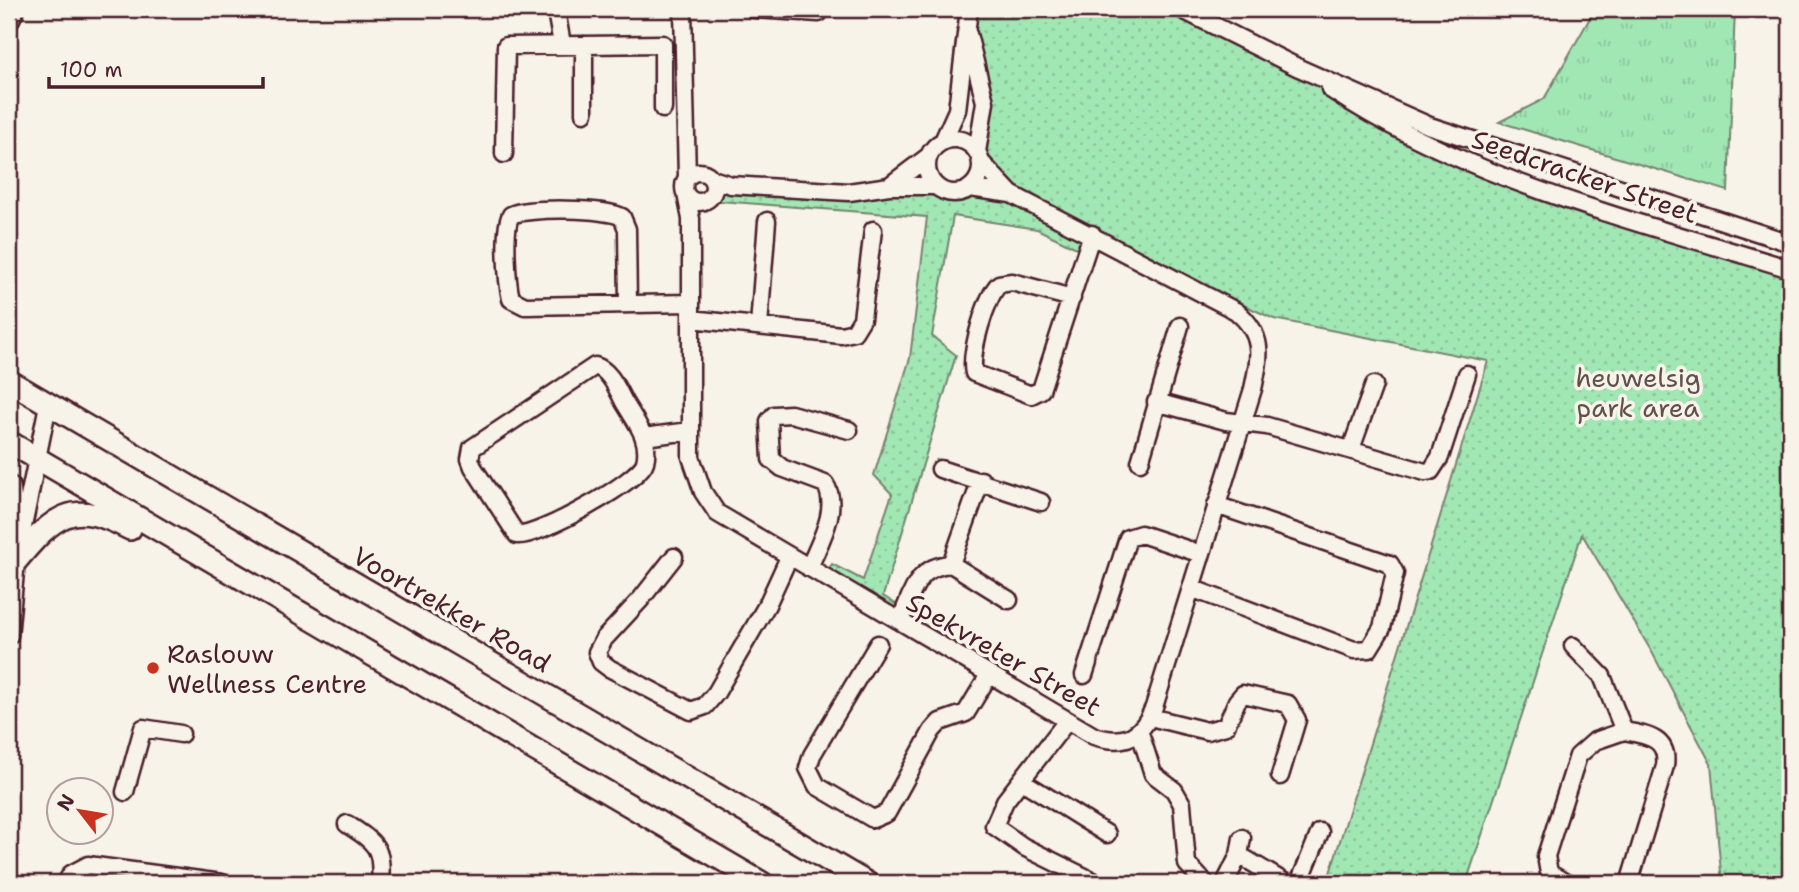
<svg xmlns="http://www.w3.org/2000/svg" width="1799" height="892" font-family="'Shantell Sans',sans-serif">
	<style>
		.grass { fill: url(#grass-tufts); stroke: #76836f; stroke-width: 2 }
		.park { fill: url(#park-dots); stroke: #76836f; stroke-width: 2 }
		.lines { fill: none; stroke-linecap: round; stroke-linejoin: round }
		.minor-casing { stroke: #4a1f2b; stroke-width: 21 }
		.major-casing { stroke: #4a1f2b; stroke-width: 26 }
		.minor { stroke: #f7f3e8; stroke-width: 16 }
		.major { stroke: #f7f3e8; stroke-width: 21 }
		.poi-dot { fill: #c8321e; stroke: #f7f3e8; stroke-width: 2.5 }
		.labels { text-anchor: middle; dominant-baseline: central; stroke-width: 7; stroke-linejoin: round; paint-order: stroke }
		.street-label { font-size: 26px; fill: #4a1f2b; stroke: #f7f3e8 }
		.park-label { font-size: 26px; fill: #60514d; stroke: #f7f3e8 }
		.poi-label { font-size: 26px; fill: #4a1f2b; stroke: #f7f3e8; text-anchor: start }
	</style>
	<defs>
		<pattern id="grass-tufts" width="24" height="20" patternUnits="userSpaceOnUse" patternTransform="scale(1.75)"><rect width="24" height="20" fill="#a1e7b3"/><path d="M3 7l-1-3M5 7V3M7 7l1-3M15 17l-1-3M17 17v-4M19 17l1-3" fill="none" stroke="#8cc69a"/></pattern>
		<pattern id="park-dots" width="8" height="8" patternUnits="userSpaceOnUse" patternTransform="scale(1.75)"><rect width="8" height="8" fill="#a1e7b3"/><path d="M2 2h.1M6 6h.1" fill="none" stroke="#8cc69a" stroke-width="1.8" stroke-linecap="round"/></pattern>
	</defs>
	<rect width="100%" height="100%" fill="#f7f3e8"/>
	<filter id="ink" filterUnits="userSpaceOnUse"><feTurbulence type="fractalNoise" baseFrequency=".0143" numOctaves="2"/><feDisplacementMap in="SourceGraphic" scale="14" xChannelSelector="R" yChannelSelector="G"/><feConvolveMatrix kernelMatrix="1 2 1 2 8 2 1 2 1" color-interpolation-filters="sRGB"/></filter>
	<g filter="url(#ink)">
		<!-- grass -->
		<path class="grass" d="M 1595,9 L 1735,9 L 1728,191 L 1499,122 L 1544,99 Z"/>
		<!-- park -->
		<path class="park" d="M 969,9 L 1171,9 L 1304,70 L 1349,107 L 1445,161 L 1629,227 L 1790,272 L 1790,883 L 1722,883 L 1711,764 L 1653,654 L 1582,534 L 1466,883 L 1327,883 L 1488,361 L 1274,319 L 1092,235 L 1087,253 L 1037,229 L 953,216 L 932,336 L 956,355 L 883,596 L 899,606 L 892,616 L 823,577 L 832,564 L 863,580 L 892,494 L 874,475 L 910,358 L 927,217 L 719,201 L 710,197 L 731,185 L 942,190 L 952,193 L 970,188 L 1006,193 L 981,162 L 985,106 Z"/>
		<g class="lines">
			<defs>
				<path id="minor" d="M 561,9 L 556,11 L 562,44
					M 683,9 L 687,178
					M 754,9 L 819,13
					M 1181,9 L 1299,68 L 1430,126 L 1790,243
					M 9,23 L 16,9
					M 968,34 L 985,102 L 977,152
					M 1330,89 C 1469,181 1633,220 1790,269
					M 584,113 L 584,45
					M927 166a27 27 0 1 1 54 0a27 27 0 1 1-54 0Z
					M 943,141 L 957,110 L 969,9
					M 504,154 L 506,46 L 663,44 L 663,109
					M 981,162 L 1011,194
					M684 187a15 15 0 1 1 30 0a15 15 0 1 1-30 0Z
					M 712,179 L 731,185 L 849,192 L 889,186 L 935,186
					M 889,186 L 929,156
					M 686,194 L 691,219 L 691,457 L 703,492 L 717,513 L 1094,736 C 1126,746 1142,736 1154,707 L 1253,389 C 1260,356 1265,335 1236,311 L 1011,194 L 970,188
					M 1072,298 L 1012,282 L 999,284 C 986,297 969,354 974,373 L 1031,395 L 1041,390 L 1092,234
					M 628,304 L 627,229 L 622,217 C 607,208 528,207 511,215 C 503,229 507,282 511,299 L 525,306 L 690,303
					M 691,319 L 841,335 L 854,332 L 862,319 L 873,230
					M 759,326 L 767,221
					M 595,366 C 610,370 617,389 624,402 C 635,421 651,439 645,462 C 640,481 537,538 517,535 L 473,467 L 470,459 L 472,448 Z
					M 1156,402 L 1226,421 L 1267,426 L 1425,472 L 1431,471 L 1440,457 L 1467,374
					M 644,437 L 690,431
					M 1351,449 L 1374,385
					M 1140,462 L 1180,326
					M 940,469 L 1041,502
					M 674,557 L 641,599 L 604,639 L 597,652 L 601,662 L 609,668 L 691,711 L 705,706 L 716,693 L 767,605 L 789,557
					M 951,564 L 1009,600
					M 809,568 C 818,545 841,508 825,484 L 782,468 L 771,459 L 769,421 L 774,415 L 791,414 L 849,430
					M 1191,588 L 1354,650 L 1369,649 L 1382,628 L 1395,573 L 1390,564 L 1216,505
					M 900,621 C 912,594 916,566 951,564 L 981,480
					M 9,636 L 16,561 L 48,405
					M 878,644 L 812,755 L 808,768 L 817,786 L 873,819 L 887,813 L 932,731 L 940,722 L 966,713 L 989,675
					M 1573,646 L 1602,676 L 1624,731 C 1647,735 1669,738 1665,766 L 1630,880 L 1639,883
					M 1084,675 L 1128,538 L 1141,534 L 1201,554
					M 1150,717 L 1207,731 L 1226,726 L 1237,701 L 1243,694 L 1288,704 L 1297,720 L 1280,776
					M 1067,721 L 1005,801 L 994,826 L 1024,847 L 1097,883
					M 1140,733 L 1153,774 L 1174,790 L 1182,804 L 1187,864 L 1205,883
					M 1022,781 L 1107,834
					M 125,792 L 143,728 L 181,734
					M 347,824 C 376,843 383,847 380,883
					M 1239,855 L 1286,883
					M 66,883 L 71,874 L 88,865 L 222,883
					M 1225,883 L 1239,855 L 1242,838
					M 1299,883 L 1320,832
					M 1566,883 L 1549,873 L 1546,856 L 1578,756 L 1595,741 L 1624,731"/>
				<path id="major" d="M 9,381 L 867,883
					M 9,442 L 762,883
					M 9,487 L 18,555
					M 16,561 C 55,515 72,498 130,529"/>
			</defs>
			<!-- minor casing -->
			<use href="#minor" class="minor-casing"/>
			<!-- major casing -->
			<use href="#major" class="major-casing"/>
			<!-- minor -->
			<use href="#minor" class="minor"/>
			<!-- major -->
			<use href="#major" class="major"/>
		</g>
	</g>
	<!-- markers -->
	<circle class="poi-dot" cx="153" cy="668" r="7"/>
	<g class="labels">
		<!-- street labels -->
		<g class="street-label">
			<text transform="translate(1585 176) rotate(19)">Seedcracker Street</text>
			<text transform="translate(452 609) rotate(30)">Voortrekker Road</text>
			<text transform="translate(1004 654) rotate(30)">Spekvreter Street</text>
		</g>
		<!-- park labels -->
		<g class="park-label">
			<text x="1638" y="377">heuwelsig<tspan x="1638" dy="30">park area</tspan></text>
		</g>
		<!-- poi labels -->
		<g class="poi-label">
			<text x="167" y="653">Raslouw<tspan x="167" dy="30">Wellness Centre</tspan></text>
		</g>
	</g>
	<!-- margin -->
	<rect width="1799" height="892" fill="none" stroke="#f7f3e8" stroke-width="35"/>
	<rect x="18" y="18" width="1764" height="857" fill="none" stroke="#4a1f2b" stroke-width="2.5" filter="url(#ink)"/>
	<!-- north arrow -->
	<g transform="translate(80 811) rotate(301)"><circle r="33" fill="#f7f3e8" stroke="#b29e9c" stroke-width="2"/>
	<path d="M0-5L12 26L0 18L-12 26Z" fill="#c8321e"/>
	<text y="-10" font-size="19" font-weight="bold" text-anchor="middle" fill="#4a1f2b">N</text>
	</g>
	<!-- scale -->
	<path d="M49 77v10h214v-10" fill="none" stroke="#4a1f2b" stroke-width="3.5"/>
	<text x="60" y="77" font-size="21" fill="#4a1f2b" stroke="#f7f3e8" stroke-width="5" paint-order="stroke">100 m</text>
</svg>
